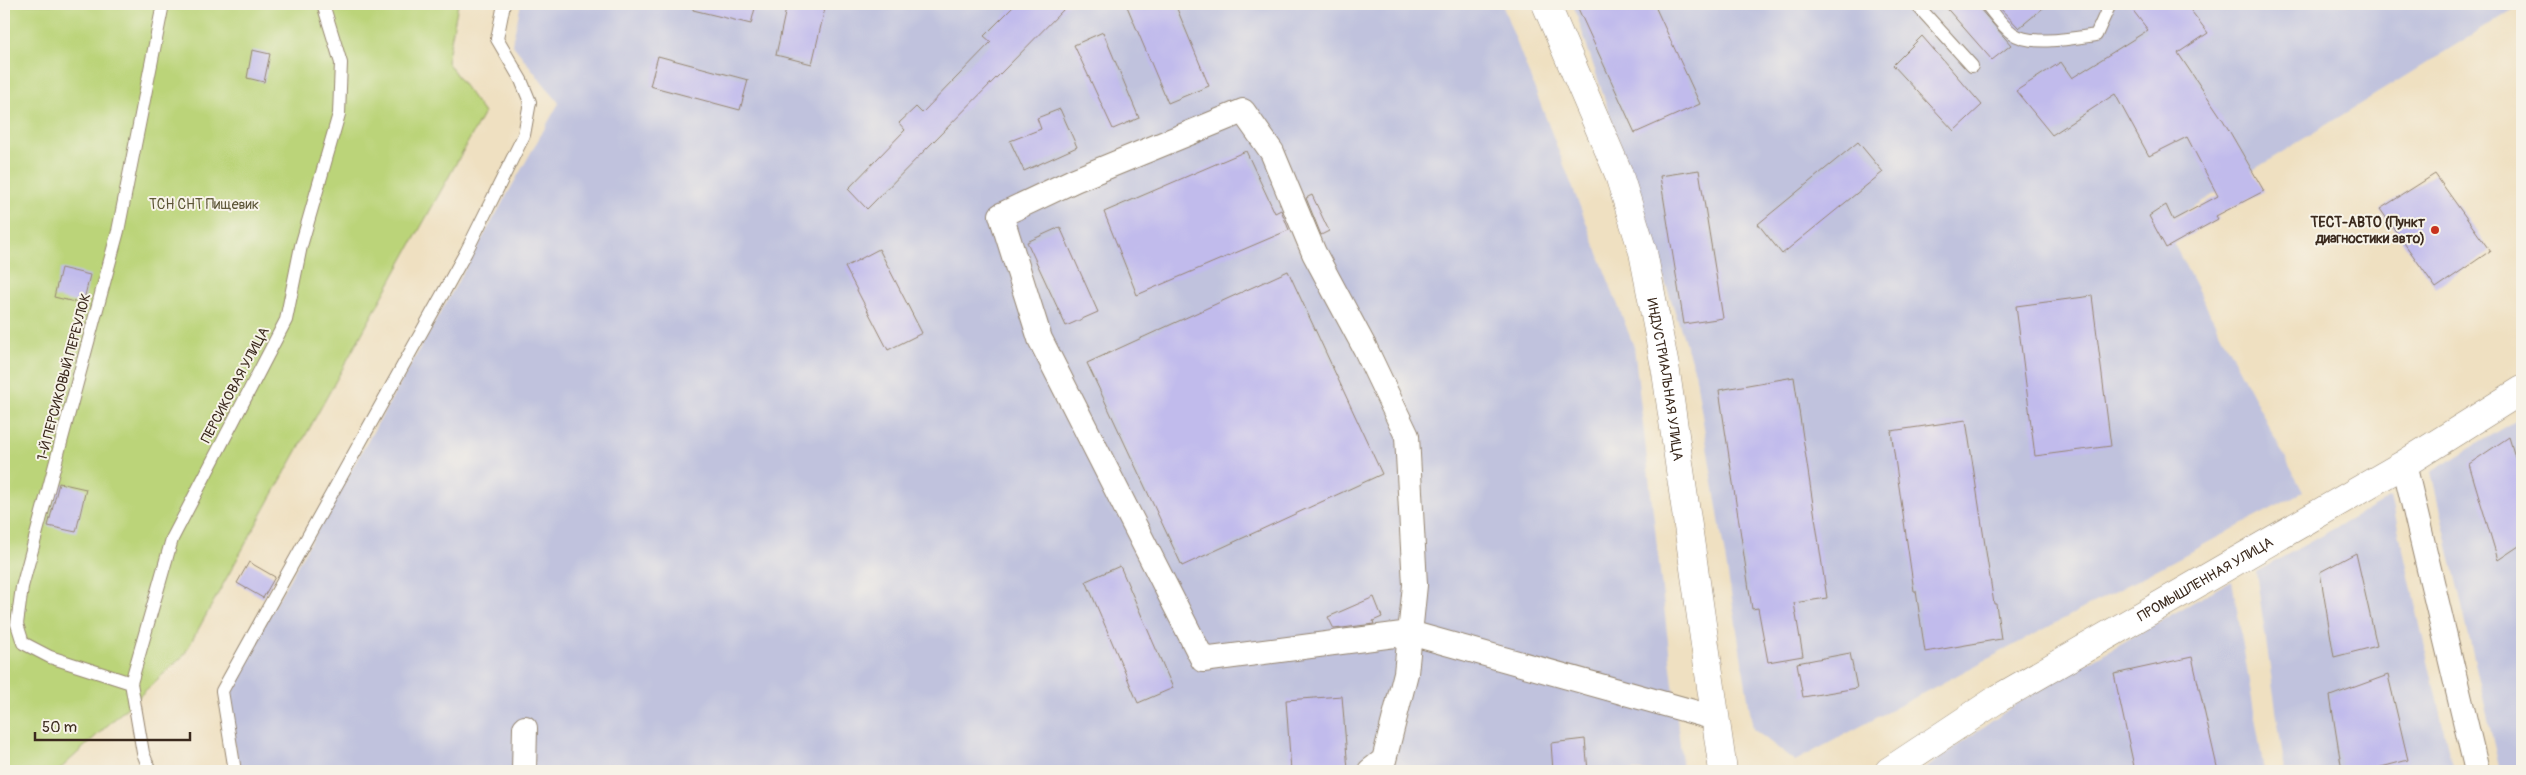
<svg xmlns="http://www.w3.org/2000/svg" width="2526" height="775" font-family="Pangolin,sans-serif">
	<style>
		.industrial { fill: #c0c2dd }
		.green { fill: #bbd479; stroke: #7b7f4c }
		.building { fill: #c1bbec }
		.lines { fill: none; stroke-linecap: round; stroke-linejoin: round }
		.service-casing { stroke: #958570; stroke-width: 14 }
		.minor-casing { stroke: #958570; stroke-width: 26 }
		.secondary-casing { stroke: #958570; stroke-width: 29 }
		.service { stroke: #fff; stroke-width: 12 }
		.minor { stroke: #fff; stroke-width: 24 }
		.secondary { stroke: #fff; stroke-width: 28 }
		.poi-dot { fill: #c8321e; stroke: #f7f3e8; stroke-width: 2 }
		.labels { text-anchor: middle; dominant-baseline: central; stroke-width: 4; stroke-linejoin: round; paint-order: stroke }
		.park-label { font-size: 14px; fill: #5b5435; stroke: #f7f3e8 }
		.poi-label { font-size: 14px; font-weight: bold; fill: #3b2a1e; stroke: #f7f3e8; text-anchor: end }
		.street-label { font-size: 14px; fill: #3b2a1e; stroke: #f7f3e8 }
	</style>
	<rect width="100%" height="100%" fill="#f7f3e8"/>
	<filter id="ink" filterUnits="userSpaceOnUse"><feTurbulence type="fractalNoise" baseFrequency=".02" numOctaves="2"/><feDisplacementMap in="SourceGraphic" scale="10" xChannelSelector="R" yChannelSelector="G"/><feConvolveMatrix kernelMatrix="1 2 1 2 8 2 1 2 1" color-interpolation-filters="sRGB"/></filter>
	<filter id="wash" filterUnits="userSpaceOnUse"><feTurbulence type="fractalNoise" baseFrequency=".0096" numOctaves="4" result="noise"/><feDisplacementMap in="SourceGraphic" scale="20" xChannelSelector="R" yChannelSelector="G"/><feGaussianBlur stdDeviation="1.12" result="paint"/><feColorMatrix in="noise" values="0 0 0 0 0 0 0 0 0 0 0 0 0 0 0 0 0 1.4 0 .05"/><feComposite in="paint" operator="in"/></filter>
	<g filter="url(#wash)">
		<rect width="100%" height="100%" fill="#efe0c1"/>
		<!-- industrial -->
		<path class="industrial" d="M 521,4 L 1502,4 L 1634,347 L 1683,771 L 240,771 L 224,695 L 559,103 L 512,44 Z
			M 1573,4 L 2522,4 L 2164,225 L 2303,492 L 1795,761 L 1753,729 L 1695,372 Z
			M 2522,417 L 2522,771 L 2500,771 L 2431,472 Z
			M 2391,497 L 2453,771 L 2285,771 L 2256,572 Z
			M 2232,580 L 2264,771 L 1922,771 L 2019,702 Z"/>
		<!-- green -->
		<path class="green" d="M 4,4 L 458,4 L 447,62 L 484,113 L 184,655 L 58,771 L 4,771 Z"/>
		<g id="blocks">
			<!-- building -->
			<path class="building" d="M 694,4 L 756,4 L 751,24 L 693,10 Z
				M 787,4 L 826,4 L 812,64 L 776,55 Z
				M 1016,4 L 1069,4 L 867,209 L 848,189 L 905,130 L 899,123 L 916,107 L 922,113 L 991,42 L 984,36 Z
				M 1126,4 L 1175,4 L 1209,86 L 1168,103 Z
				M 1576,4 L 1654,4 L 1700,104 L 1635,133 Z
				M 1943,4 L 1978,4 L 1980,9 L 2011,45 L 1992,60 Z
				M 1996,4 L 2048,4 L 2019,28 Z
				M 2128,4 L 2186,4 L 2208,33 L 2178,53 L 2223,120 L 2264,191 L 2216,216 L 2218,219 L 2166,248 L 2149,216 L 2166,205 L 2173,220 L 2218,196 L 2187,137 L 2149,156 L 2115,94 L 2052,135 L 2016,91 L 2061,62 L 2072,78 L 2148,30 Z
				M 1103,32 L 1139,118 L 1113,129 L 1074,45 Z
				M 1922,36 L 1982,105 L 1954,131 L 1893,65 Z
				M 252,50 L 270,54 L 264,82 L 247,78 Z
				M 658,56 L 748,80 L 740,110 L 650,86 Z
				M 1060,109 L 1077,147 L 1024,171 L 1010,141 L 1041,129 L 1037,118 Z
				M 1858,142 L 1883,172 L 1782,254 L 1758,224 Z
				M 1246,151 L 1275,213 L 1281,210 L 1289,230 L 1137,295 L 1104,212 Z
				M 1699,170 L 1723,318 L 1684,324 L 1660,176 Z
				M 2435,174 L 2490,251 L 2436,288 L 2380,209 Z
				M 1312,195 L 1329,231 L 1321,235 L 1306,198 Z
				M 1060,227 L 1098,312 L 1066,326 L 1027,242 Z
				M 879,249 L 922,333 L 888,350 L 845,267 Z
				M 61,268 L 90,275 L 83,304 L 54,297 Z
				M 1288,271 L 1382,474 L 1182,566 L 1087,363 Z
				M 2092,296 L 2111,446 L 2035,456 L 2016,306 Z
				M 1794,377 L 1827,598 L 1794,603 L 1803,656 L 1768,662 L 1758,608 L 1752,609 L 1719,390 Z
				M 1966,420 L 1994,604 L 1996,604 L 2001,639 L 1925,652 L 1916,591 L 1914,591 L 1891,431 Z
				M 2509,437 L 2522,480 L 2522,544 L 2498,560 L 2469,464 Z
				M 59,483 L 86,489 L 76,532 L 48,526 Z
				M 2356,553 L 2377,646 L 2334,657 L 2320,572 Z
				M 249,562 L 275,577 L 263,598 L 237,583 Z
				M 1120,566 L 1173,688 L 1138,703 L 1086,581 Z
				M 1374,597 L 1382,617 L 1373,621 L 1374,624 L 1334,629 L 1328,617 Z
				M 1850,653 L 1857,688 L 1803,697 L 1797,663 Z
				M 2192,657 L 2218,771 L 2135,771 L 2114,674 Z
				M 2388,675 L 2408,760 L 2366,771 L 2342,771 L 2330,696 Z
				M 1342,696 L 1348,770 L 1291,771 L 1286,700 Z
				M 1585,739 L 1588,771 L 1553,771 L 1551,743 Z"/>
		</g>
	</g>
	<g filter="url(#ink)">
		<use href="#blocks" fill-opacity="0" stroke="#958570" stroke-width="1"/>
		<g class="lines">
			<defs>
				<path id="service" d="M 1916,4 L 1972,66
					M 1986,4 C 1994,13 2002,26 2012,33 C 2030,47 2075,38 2096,35 L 2110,4
					M 131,683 L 50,657 L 23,643 L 17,624 L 22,587 L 118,231 L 163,4
					M 150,771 L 143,753 L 131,683 L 172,539 L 286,320 L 301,246 L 339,114 L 341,63 L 323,4
					M 235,771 L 222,691 L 466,252 L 524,135 L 530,102 L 521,80 L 497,39 L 504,4"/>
				<path id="minor" d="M 2404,464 L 2477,771
					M 524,771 L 525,728
					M 1370,771 L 1384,760 L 1406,673 L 1415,585 L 1407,436 L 1365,348 L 1314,253 L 1272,152 L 1243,111 L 1075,180 L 1001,215 L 1040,339 L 1203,660 L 1410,633 L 1715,718"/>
				<g id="secondary">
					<path id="s1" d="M 1546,4 L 1618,172 L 1643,252 L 1666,372 L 1723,771"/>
					<path id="s2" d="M 1889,771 L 1999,698 L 2404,464 L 2522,390"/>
				</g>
			</defs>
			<!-- service casing -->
			<use href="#service" class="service-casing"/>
			<!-- minor casing -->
			<use href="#minor" class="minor-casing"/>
			<!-- secondary casing -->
			<use href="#secondary" class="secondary-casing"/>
			<!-- service -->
			<use href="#service" class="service"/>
			<!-- minor -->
			<use href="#minor" class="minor"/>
			<!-- secondary -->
			<use href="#secondary" class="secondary"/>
		</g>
	</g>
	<!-- markers -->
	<circle class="poi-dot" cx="2435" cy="230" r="5"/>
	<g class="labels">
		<!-- park labels -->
		<g class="park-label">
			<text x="204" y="204">ТСН СНТ Пищевик</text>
		</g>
		<!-- poi labels -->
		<g class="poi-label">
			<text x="2425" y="222">ТЕСТ-АВТО (Пункт<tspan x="2425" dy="16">диагностики авто)</tspan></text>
		</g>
		<!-- street labels -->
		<g class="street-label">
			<text transform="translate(64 377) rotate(-75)">1-Й ПЕРСИКОВЫЙ ПЕРЕУЛОК</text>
			<text stroke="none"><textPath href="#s1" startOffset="396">ИНДУСТРИАЛЬНАЯ УЛИЦА</textPath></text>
			<text transform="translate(235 385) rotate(-62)">ПЕРСИКОВАЯ УЛИЦА</text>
			<text stroke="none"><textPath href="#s2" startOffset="370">ПРОМЫШЛЕННАЯ УЛИЦА</textPath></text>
		</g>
	</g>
	<!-- margin -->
	<rect width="2526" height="775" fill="none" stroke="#f7f3e8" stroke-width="20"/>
	<!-- scale -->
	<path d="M35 732v8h155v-8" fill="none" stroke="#3b2a1e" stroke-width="2.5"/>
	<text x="42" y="732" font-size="15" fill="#3b2a1e" stroke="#f7f3e8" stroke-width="4" paint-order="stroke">50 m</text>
</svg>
